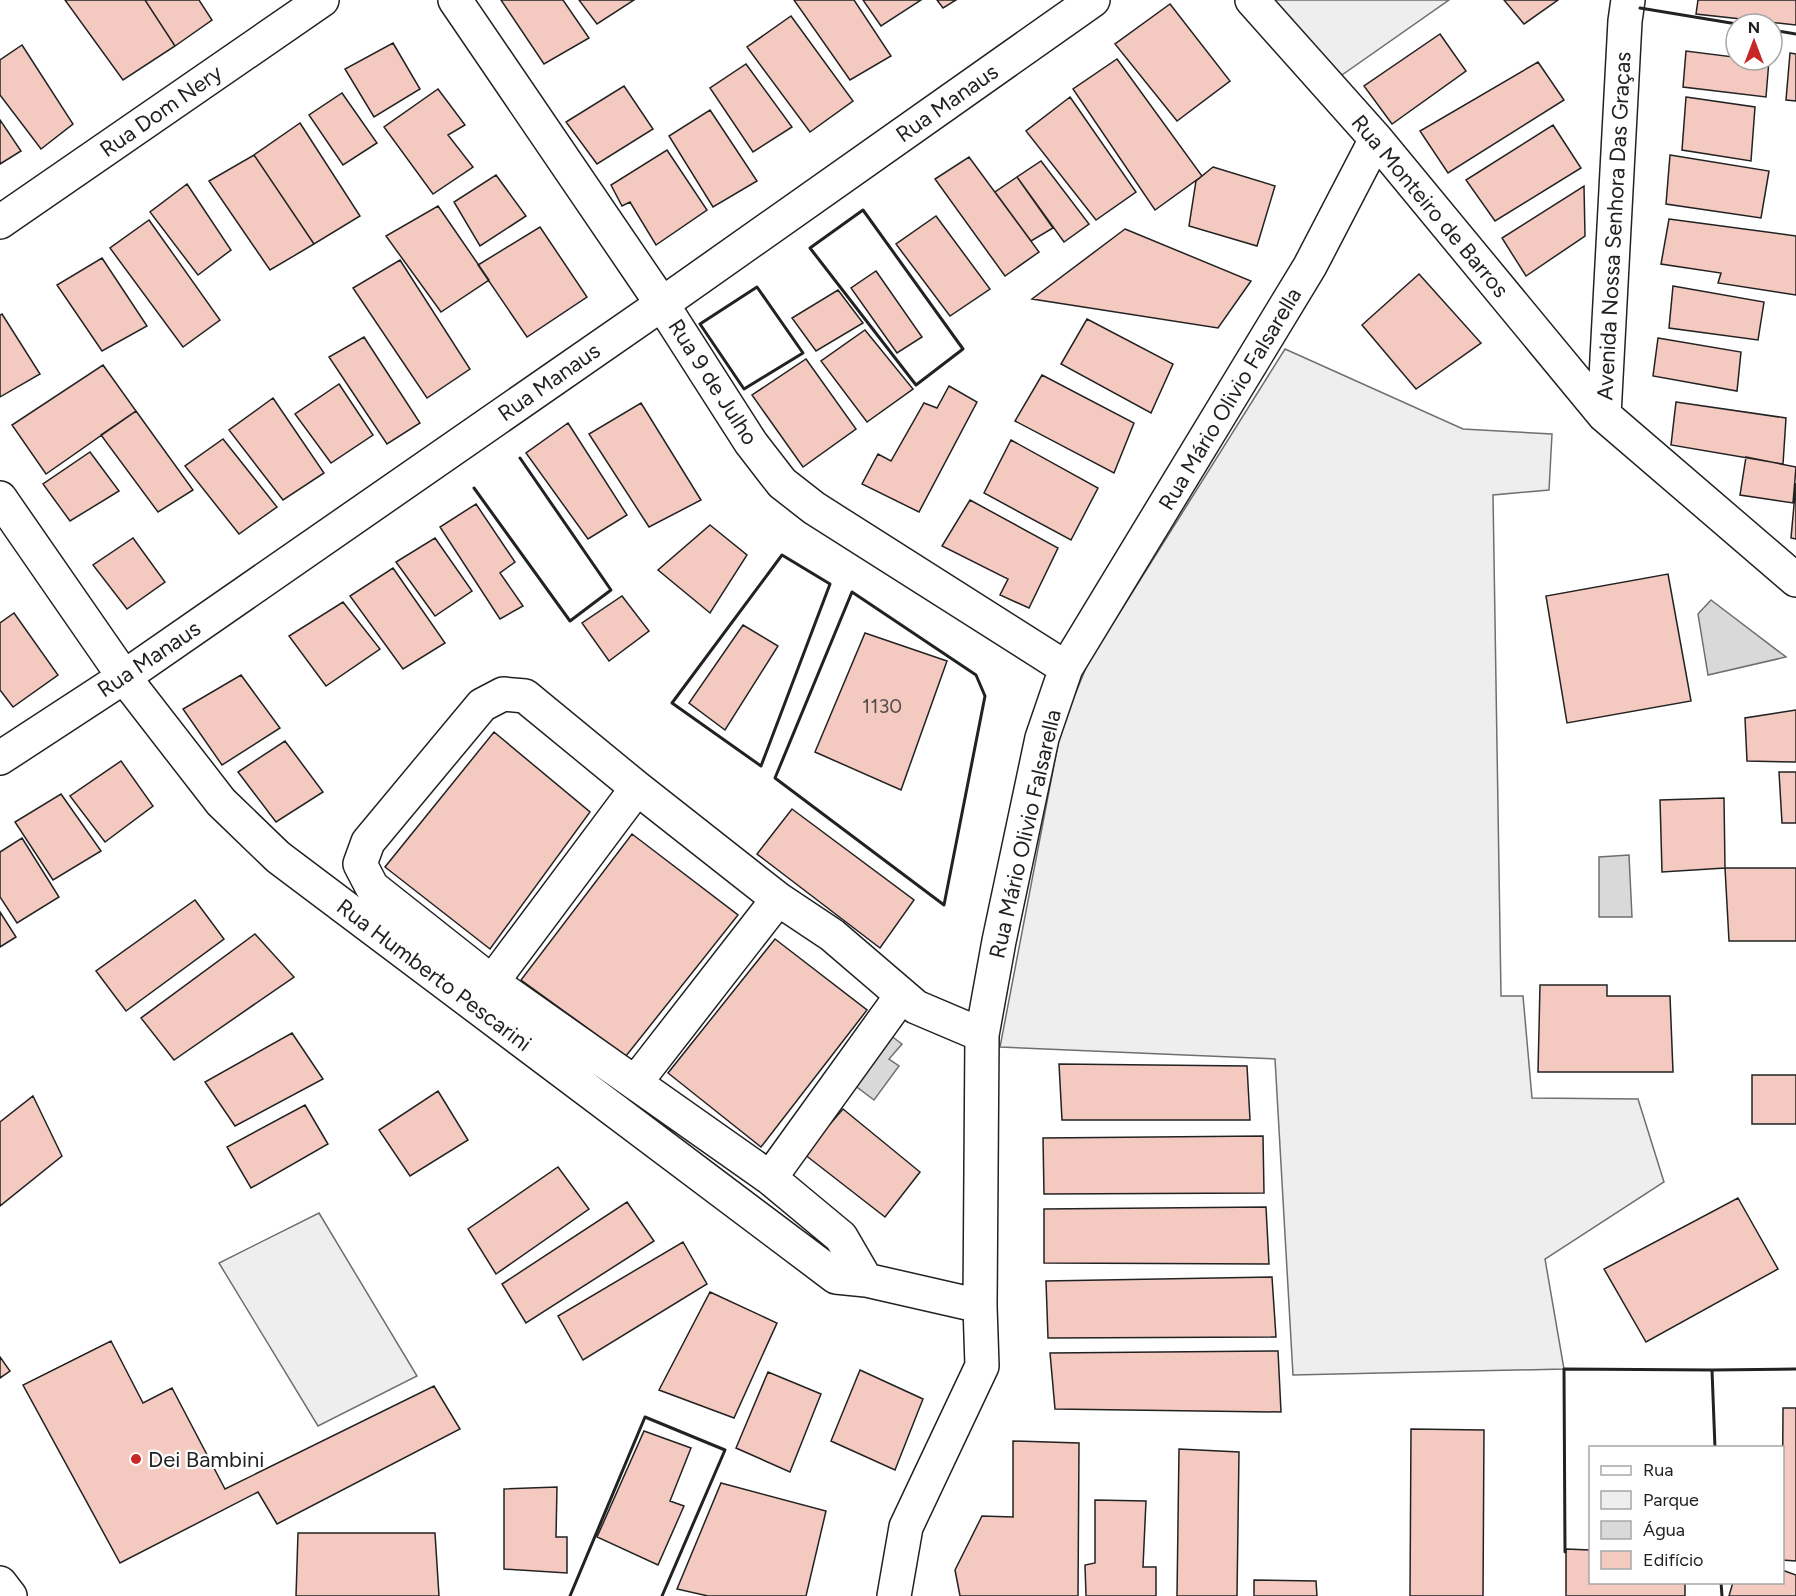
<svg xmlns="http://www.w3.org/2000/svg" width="1796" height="1596" font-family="Figtree,sans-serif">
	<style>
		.green { fill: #eee; stroke: #6f6f6f; stroke-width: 1.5 }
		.water { fill: #d9d9d9; stroke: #6f6f6f; stroke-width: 1.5 }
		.building { fill: #f3c9c0; stroke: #222; stroke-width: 1.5 }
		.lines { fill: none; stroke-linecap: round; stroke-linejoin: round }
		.minor-casing { stroke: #222; stroke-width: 36 }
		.primary-casing { stroke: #222; stroke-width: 36 }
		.minor { stroke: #fff; stroke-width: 33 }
		.primary { stroke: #fff; stroke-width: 33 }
		.wall { stroke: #222; stroke-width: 3 }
		.poi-dot { fill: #c62828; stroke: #fff; stroke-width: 2 }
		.labels { text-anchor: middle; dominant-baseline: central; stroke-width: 4.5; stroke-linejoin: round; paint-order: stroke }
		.number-label { font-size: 20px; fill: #564c4a }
		.street-label { font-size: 22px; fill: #222; stroke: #fff }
		.poi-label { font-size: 22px; fill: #222; stroke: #fff; text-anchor: start }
	</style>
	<rect width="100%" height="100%" fill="#fff"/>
	<!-- green -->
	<path class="green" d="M 1273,0 L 1449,0 L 1339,77 Z
		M 1285,349 L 1463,429 L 1552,434 L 1549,490 L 1493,495 L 1501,996 L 1523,996 L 1532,1098 L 1638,1099 L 1664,1182 L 1545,1259 L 1564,1369 L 1293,1375 L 1275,1059 L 1000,1047 L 1059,739 L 1074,697 L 1088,663 Z
		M 319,1213 L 417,1376 L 318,1426 L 219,1263 Z"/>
	<!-- water -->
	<path class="water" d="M 1711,600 L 1786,657 L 1708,675 L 1698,614 Z
		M 1629,855 L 1632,917 L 1599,917 L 1599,857 Z
		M 890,1035 L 902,1044 L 889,1059 L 899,1066 L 874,1100 L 853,1084 Z"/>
	<!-- building -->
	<path class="building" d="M 65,0 L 145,0 L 175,46 L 123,80 Z
		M 145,0 L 199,0 L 212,20 L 175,46 Z
		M 501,0 L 563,0 L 589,38 L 544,64 Z
		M 579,0 L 634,0 L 597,24 Z
		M 794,0 L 854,0 L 891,56 L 850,80 Z
		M 863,0 L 921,0 L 881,26 Z
		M 937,0 L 956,0 L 943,8 Z
		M 1504,0 L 1558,0 L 1524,24 Z
		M 1698,0 L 1796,0 L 1796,25 L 1696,14 Z
		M 1170,4 L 1230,81 L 1177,121 L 1115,44 Z
		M 791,16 L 853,101 L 810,132 L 747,47 Z
		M 1732,31 L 1736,31 L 1736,60 L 1769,60 L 1766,97 L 1683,87 L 1686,51 L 1733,57 Z
		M 1440,34 L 1466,71 L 1392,124 L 1364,86 Z
		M 393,43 L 420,89 L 374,117 L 345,69 Z
		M 22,45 L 73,124 L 41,149 L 0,95 L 0,60 Z
		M 1790,53 L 1796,54 L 1796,101 L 1786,100 Z
		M 1117,59 L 1202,176 L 1155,210 L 1073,89 Z
		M 1538,62 L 1564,100 L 1448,173 L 1420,131 Z
		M 746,64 L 792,127 L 753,152 L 710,88 Z
		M 624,86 L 653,129 L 597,164 L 566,122 Z
		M 438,89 L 465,125 L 448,135 L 473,167 L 433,194 L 384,127 Z
		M 342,93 L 377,143 L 343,165 L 309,115 Z
		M 1070,97 L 1136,192 L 1096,220 L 1026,131 Z
		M 1686,97 L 1755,107 L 1751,161 L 1682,150 Z
		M 710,110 L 757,181 L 713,207 L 669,136 Z
		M 0,120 L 21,151 L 0,164 Z
		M 300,123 L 360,216 L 314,244 L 254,155 Z
		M 1553,125 L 1581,168 L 1495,221 L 1466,180 Z
		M 667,150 L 707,210 L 656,245 L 630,202 L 622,206 L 611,185 Z
		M 254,155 L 314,244 L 270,270 L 209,181 Z
		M 1670,155 L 1769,171 L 1761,218 L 1666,204 Z
		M 969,157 L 1039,252 L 1005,276 L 935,179 Z
		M 1041,161 L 1089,224 L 1064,242 L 1017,177 Z
		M 1213,167 L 1275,186 L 1257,246 L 1189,226 L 1196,181 Z
		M 496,175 L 526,216 L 480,246 L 454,202 Z
		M 1017,177 L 1053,228 L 1031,241 L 995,192 Z
		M 187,184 L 231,250 L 198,275 L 150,212 Z
		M 1584,186 L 1585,236 L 1526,276 L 1502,238 Z
		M 438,206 L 489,280 L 441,312 L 386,236 Z
		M 936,216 L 990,289 L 950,316 L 896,244 Z
		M 1669,219 L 1796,236 L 1796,295 L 1718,283 L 1721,273 L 1661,264 Z
		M 149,220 L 220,320 L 183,347 L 110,248 Z
		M 540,227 L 587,297 L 527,337 L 478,265 Z
		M 1125,229 L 1251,281 L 1218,328 L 1032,299 Z
		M 102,258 L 147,326 L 102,351 L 57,285 Z
		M 400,260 L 470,369 L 427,398 L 353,288 Z
		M 876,271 L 922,337 L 897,353 L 851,288 Z
		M 1419,274 L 1481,343 L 1416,389 L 1362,325 Z
		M 1673,286 L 1764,302 L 1758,340 L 1669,328 Z
		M 838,290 L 863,323 L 816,351 L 792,318 Z
		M 2,314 L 40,374 L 0,397 L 0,315 Z
		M 1087,319 L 1173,364 L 1151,413 L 1061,364 Z
		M 865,330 L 913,389 L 867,422 L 821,361 Z
		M 364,337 L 420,423 L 387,444 L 329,357 Z
		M 1658,338 L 1741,352 L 1737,391 L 1653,376 Z
		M 806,359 L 856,429 L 803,467 L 752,395 Z
		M 103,365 L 136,411 L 46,474 L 12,425 Z
		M 1042,375 L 1134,423 L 1114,473 L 1015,421 Z
		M 339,384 L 373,435 L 331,463 L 295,414 Z
		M 949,386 L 977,402 L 919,512 L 862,484 L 878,454 L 891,461 L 924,403 L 937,408 Z
		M 273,398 L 324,473 L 283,500 L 229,430 Z
		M 1676,402 L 1786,418 L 1783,464 L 1671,445 Z
		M 641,403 L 701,500 L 649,527 L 589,434 Z
		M 136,411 L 193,490 L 158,512 L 101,435 Z
		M 568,423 L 627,515 L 588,539 L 526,453 Z
		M 223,439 L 277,507 L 239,534 L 185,466 Z
		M 1011,440 L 1098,488 L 1071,540 L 984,493 Z
		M 90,452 L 119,491 L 70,521 L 43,484 Z
		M 1746,457 L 1796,467 L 1793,503 L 1740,495 Z
		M 1796,483 L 1796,539 L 1791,538 Z
		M 970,500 L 1058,548 L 1029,608 L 1000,595 L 1008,579 L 942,546 Z
		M 476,504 L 515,562 L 500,573 L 523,606 L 500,619 L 440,527 Z
		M 710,525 L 747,555 L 710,613 L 658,570 Z
		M 133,538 L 165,582 L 127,609 L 93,565 Z
		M 435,538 L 472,591 L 435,616 L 396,562 Z
		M 393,568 L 445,643 L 403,669 L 350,596 Z
		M 1668,574 L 1691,701 L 1567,723 L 1546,596 Z
		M 622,596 L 649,631 L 609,661 L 582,623 Z
		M 343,602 L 380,649 L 326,686 L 289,636 Z
		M 14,613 L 58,675 L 13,707 L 0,690 L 0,623 Z
		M 743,625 L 778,646 L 725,730 L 689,703 Z
		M 865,633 L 947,661 L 901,790 L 815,752 Z
		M 241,675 L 280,728 L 222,765 L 183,709 Z
		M 1796,710 L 1796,762 L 1747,761 L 1745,718 Z
		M 494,732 L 590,812 L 490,949 L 385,867 Z
		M 285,741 L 323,792 L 276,822 L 238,772 Z
		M 121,761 L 153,806 L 105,842 L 70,796 Z
		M 1779,772 L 1796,772 L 1796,823 L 1782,823 Z
		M 61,794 L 101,851 L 53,880 L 15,822 Z
		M 1724,798 L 1725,868 L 1662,872 L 1660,800 Z
		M 792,809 L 914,900 L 880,948 L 757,854 Z
		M 632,834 L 738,915 L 626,1056 L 521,980 Z
		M 22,838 L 59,897 L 17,923 L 0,897 L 0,852 Z
		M 1725,868 L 1796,868 L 1796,941 L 1729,941 Z
		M 195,900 L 224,939 L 126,1011 L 96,971 Z
		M 0,912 L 16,937 L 0,947 Z
		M 255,934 L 294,977 L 174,1060 L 141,1018 Z
		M 775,939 L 867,1010 L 761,1147 L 668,1073 Z
		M 1540,985 L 1607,985 L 1607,996 L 1670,996 L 1673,1072 L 1538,1072 Z
		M 292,1033 L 323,1079 L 235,1126 L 205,1082 Z
		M 1059,1064 L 1247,1066 L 1250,1120 L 1062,1120 Z
		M 1752,1075 L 1796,1075 L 1796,1124 L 1752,1124 Z
		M 438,1091 L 468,1140 L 410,1176 L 379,1130 Z
		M 33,1096 L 62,1156 L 0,1206 L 0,1122 Z
		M 305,1105 L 328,1144 L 251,1188 L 227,1147 Z
		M 843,1109 L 920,1172 L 885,1217 L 804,1154 Z
		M 1263,1136 L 1264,1193 L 1044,1194 L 1043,1138 Z
		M 558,1167 L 589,1209 L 496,1274 L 468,1229 Z
		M 1738,1198 L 1778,1269 L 1646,1342 L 1604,1269 Z
		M 627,1202 L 654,1241 L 526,1323 L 502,1284 Z
		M 1266,1207 L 1269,1264 L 1044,1263 L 1044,1209 Z
		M 683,1242 L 707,1284 L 583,1360 L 558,1316 Z
		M 1272,1277 L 1276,1337 L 1048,1338 L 1046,1281 Z
		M 710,1292 L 777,1323 L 734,1418 L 659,1390 Z
		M 111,1341 L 143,1403 L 172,1388 L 225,1489 L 434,1386 L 460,1429 L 277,1524 L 258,1492 L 120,1563 L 23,1385 Z
		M 1278,1351 L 1281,1412 L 1055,1409 L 1050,1353 Z
		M 0,1357 L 10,1371 L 0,1378 Z
		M 860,1370 L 923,1399 L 895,1470 L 831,1441 Z
		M 768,1372 L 821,1394 L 790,1472 L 736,1448 Z
		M 1783,1408 L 1796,1408 L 1796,1561 L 1782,1560 Z
		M 1411,1429 L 1484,1430 L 1483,1596 L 1410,1596 Z
		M 644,1431 L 691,1448 L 670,1501 L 684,1506 L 658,1565 L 597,1537 Z
		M 1013,1441 L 1079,1443 L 1078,1596 L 960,1596 L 955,1570 L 982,1516 L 1013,1517 Z
		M 1179,1449 L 1239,1452 L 1237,1596 L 1177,1596 Z
		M 721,1483 L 826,1511 L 806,1596 L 708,1596 L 677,1589 Z
		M 557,1487 L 556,1537 L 567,1537 L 567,1573 L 504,1569 L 504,1489 Z
		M 1095,1500 L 1146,1501 L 1143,1567 L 1156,1567 L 1156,1596 L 1086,1596 L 1085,1565 L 1095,1563 Z
		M 298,1533 L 435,1533 L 439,1596 L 296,1596 Z
		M 1566,1549 L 1590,1550 L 1590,1582 L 1685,1582 L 1685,1596 L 1566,1596 Z
		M 1782,1570 L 1796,1575 L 1796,1596 L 1729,1596 L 1733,1582 L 1782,1582 Z
		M 1254,1580 L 1316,1581 L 1317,1596 L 1254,1596 Z"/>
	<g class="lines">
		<defs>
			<path id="minor" d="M 455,0 L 662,304 L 751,443 L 782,483 L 814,508 L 1066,668
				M 1252,0 L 1376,139 L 1604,415 L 1796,580
				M 0,222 L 322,0
				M 1604,415 L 1625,21 L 1628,0
				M 0,498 L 124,677 L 221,802 L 278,857 L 836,1277 L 866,1280 L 980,1306
				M 0,758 L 124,677 L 662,304 L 1093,0
				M 492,982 L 637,788
				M 635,1083 L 778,899
				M 770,1178 L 902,995
				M 866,1280 L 841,1237 L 770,1178 L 492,982 L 372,887 L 360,864 L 368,842 L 482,705 L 503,694 L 525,696 L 637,788 L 778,899 L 832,935 L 916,1007 L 982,1035
				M 894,1596 L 906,1527 L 982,1366 L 980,1306 L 982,1035 L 999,941 L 1042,738 L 1066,668 L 1310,266 L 1376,139"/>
			<path id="primary" d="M 0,1583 L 10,1596"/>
		</defs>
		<!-- minor casing -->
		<use href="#minor" class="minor-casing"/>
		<!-- primary casing -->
		<use href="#primary" class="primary-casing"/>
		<!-- minor -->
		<use href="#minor" class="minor"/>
		<!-- primary -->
		<use href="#primary" class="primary"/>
		<!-- wall -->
		<path class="wall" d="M 1640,8 L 1737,24
			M 1772,30 L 1796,34
			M 863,210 L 963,349 L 916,385 L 810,248 Z
			M 757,287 L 803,353 L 744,389 L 700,324 Z
			M 474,488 L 570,621 L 611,590 L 520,458
			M 782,555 L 830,584 L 761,766 L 672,703 Z
			M 852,592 L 976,675 L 985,696 L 944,905 L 775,778 Z
			M 1712,1370 L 1796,1369
			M 1565,1552 L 1564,1369 L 1712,1370 L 1715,1448
			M 1721,1582 L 1722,1596
			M 570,1596 L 645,1417 L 725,1450 L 662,1596"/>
	</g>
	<!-- markers -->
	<circle class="poi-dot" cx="136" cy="1459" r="6"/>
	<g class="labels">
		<!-- number labels -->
		<g class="number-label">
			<text x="882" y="706">1130</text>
		</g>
		<!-- street labels -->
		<g class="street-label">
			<text transform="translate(947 103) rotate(-35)">Rua Manaus</text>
			<text transform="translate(161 111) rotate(-35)">Rua Dom Nery</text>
			<text transform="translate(1430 206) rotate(50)">Rua Monteiro de Barros</text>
			<text transform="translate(1614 226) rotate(-87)">Avenida Nossa Senhora Das Graças</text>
			<text transform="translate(549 382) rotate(-35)">Rua Manaus</text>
			<text transform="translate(713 382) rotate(57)">Rua 9 de Julho</text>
			<text transform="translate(1230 399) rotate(-59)">Rua Mário Olivio Falsarella</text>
			<text transform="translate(149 659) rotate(-34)">Rua Manaus</text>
			<text transform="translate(1025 834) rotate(-77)">Rua Mário Olivio Falsarella</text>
			<text transform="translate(434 975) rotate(37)">Rua Humberto Pescarini</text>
		</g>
		<!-- poi labels -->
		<g class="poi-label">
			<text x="148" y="1459">Dei Bambini</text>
		</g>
	</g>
	<!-- legend -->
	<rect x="1589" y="1446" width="195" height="138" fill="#ffffff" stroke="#a7a7a7" stroke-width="1.5"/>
	<rect x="1601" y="1466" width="30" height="9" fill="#ffffff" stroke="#a7a7a7" stroke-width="1.5"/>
	<text x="1643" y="1476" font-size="18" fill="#222222">Rua</text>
	<rect x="1601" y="1491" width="30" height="18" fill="#eeeeee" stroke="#a7a7a7" stroke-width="1.5"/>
	<text x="1643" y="1506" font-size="18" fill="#222222">Parque</text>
	<rect x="1601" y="1521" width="30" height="18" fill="#d9d9d9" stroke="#a7a7a7" stroke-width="1.5"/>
	<text x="1643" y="1536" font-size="18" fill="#222222">Água</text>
	<rect x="1601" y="1551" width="30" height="18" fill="#f3c9c0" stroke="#a7a7a7" stroke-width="1.5"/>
	<text x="1643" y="1566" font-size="18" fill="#222222">Edifício</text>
	<!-- north arrow -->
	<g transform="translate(1754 42)"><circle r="28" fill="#ffffff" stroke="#a7a7a7" stroke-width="1.5"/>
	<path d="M0-4.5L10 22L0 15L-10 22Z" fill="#c62828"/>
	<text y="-9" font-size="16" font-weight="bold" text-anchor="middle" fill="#222222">N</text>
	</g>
</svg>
